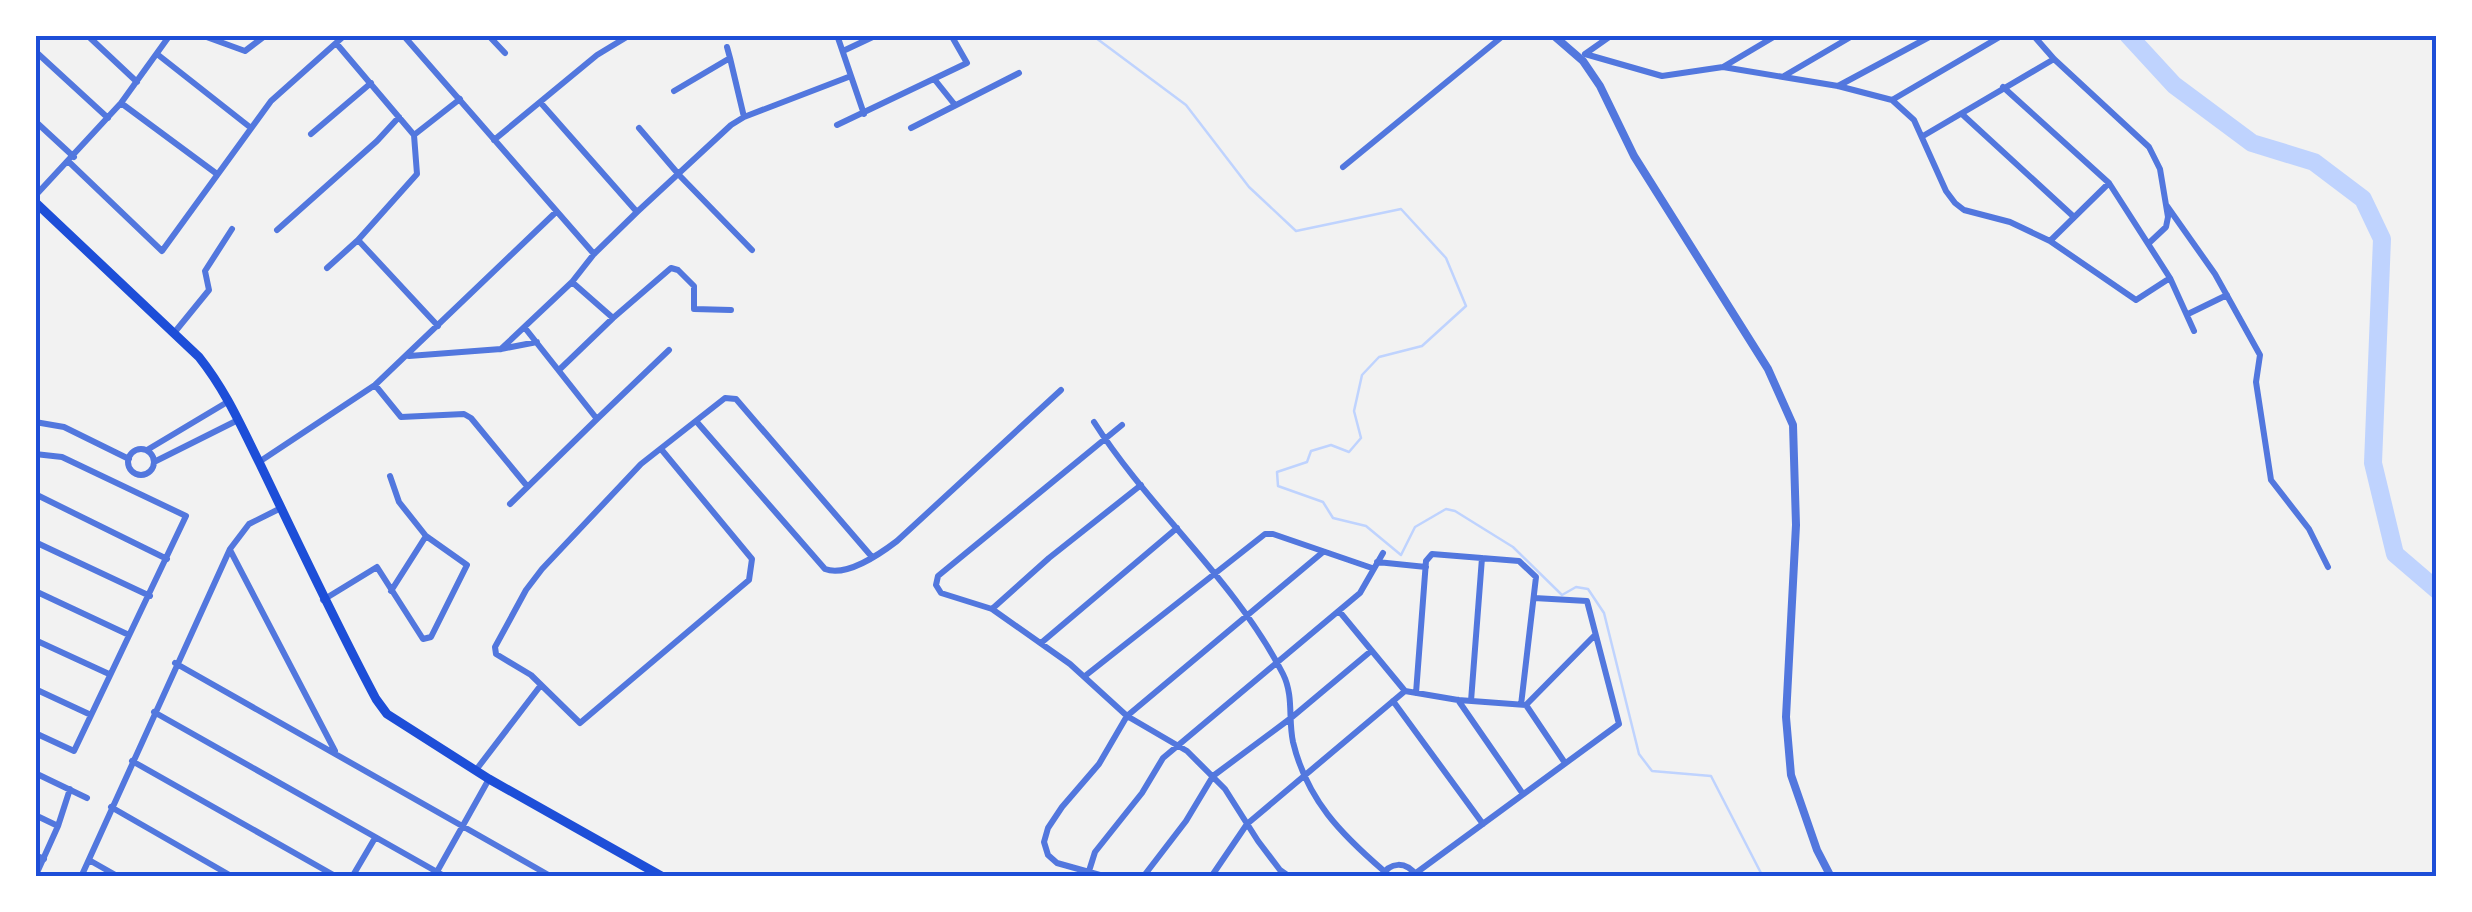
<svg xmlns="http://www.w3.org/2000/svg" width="2472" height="912" font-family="'Asap Condensed',sans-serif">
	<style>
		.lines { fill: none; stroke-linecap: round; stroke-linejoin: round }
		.stream { stroke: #bfd3fe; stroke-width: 2.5 }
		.river { stroke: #bfd3fe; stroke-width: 18 }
		.minor { stroke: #5277de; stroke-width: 6 }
		.tertiary { stroke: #5277de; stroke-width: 8 }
		.secondary { stroke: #1d4ed8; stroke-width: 9 }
		.neatline { fill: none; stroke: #1d4ed8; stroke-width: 4 }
	</style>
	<rect width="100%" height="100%" fill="#f2f2f2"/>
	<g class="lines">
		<!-- stream -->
		<path class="stream" d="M 1092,35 L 1186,105 L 1249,187 L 1296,231 L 1401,209 L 1446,258 L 1466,306 L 1422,346 L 1379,357 L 1362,375 L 1354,411 L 1361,438 L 1349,452 L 1331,445 L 1311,451 L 1307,462 L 1277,472 L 1278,486 L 1323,502 L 1333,518 L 1366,526 L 1401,555 L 1415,527 L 1446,509 L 1455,511 L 1513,547 L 1562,595 L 1576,587 L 1588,589 L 1604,613 L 1639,754 L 1652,771 L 1711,776 L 1763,877"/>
		<!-- river -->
		<path class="river" d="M 2128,35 L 2174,85 L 2252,143 L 2314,162 L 2363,199 L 2382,239 L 2373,463 L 2395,554 L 2437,590"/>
		<!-- minor -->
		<path class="minor" d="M 87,35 L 137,82
			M 201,35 L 245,51 L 266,35
			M 403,35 L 594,254
			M 488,35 L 505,53
			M 2033,35 L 2054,59 L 2149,147 L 2160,169 L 2168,217 L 2166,227 L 2149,243
			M 336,43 L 414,135 L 460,99
			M 727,47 L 730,58
			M 35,51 L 108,118
			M 843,51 L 877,35
			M 157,54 L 251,128
			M 1585,54 L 1662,76 L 1723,67 L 1838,86 L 1892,100 L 1914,120 L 1946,191 L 1955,203 L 1964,210 L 2010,222 L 2050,241 L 2136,300 L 2170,278 L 2109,183 L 2003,87
			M 1585,54 L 1612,35
			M 1723,67 L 1777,35
			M 851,76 L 864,114
			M 1784,76 L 1854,35
			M 935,80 L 955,105
			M 1838,86 L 1933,35
			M 674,91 L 730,58 L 744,117
			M 1892,100 L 2003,35
			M 540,102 L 637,212
			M 121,103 L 217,174
			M 1963,115 L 2074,217
			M 35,121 L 74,157
			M 837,125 L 967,63 L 951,35
			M 639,128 L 680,176 L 752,250
			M 911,128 L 1019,73
			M 311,134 L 371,83
			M 414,135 L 417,174 L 358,240 L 438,326
			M 1923,136 L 2054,59
			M 494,140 L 597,55 L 630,35
			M 69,162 L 162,251 L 271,101 L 345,35
			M 1343,167 L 1504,35
			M 35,196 L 121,103 L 170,35
			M 2167,206 L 2215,274 L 2260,355 L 2256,382 L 2271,480 L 2309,529 L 2328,567
			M 277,230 L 377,141 L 399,117
			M 2050,241 L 2109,183
			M 327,268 L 358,240
			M 2170,278 L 2194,331
			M 2188,314 L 2227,295
			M 613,318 L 671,268 L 678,270 L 694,286 L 694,309 L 731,310
			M 174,333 L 209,290 L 205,271 L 232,229
			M 501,349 L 572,282 L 594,254 L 637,212 L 731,125 L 744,117 L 851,76 L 837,35
			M 409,356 L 501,349 L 537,342
			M 559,370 L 613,318 L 572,282
			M 375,385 L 401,417 L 464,414 L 471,418 L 527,486
			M 597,419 L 669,350
			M 696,421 L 825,569 C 846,577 880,554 897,541 L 1061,390
			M 35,422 L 64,427 L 129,459
			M 1094,422 C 1150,510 1235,580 1283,674 C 1294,696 1288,719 1293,742 C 1307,800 1341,834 1384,871
			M 1122,425 L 938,576 L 936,585 L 941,593 L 992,609 L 1070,664 L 1127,716 L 1187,751 L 1225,789 L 1258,841 L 1280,870 L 1290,877
			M 661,449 L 752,559 L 749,580 L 580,723 L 531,675 L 496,654 L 495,647 L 526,590 L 542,569 L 641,464 L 725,398 L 736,399 L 872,557
			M128 462a13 13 0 1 1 26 0a13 13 0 1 1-26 0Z
			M 147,450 L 229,401
			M 35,454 L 62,457 L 186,516 L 74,751 L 35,733
			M 154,462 L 238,420
			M 259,462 L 375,385 L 556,212
			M 390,476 L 399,502 L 426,536 L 391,591
			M 35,494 L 167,559
			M 510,504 L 597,419 L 525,328
			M 35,542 L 150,596
			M 230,550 L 335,751
			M 1377,562 L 1426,567
			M 35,591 L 129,635
			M 323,600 L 377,567 L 423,639 L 431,637 L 467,565 L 426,536
			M 992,609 L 1049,558 L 1141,485
			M 1339,611 L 1405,691 L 1458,700 L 1526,705
			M 35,640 L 109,674
			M 1041,643 L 1177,528
			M 175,663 L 552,877
			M 1085,676 L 1265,534 L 1273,534 L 1372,568
			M 35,689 L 91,715
			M 1416,693 L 1426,561 L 1432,554 L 1519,561 L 1536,577 L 1521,705
			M 1458,700 L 1523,794
			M 1393,701 L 1483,824
			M 1471,701 L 1482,558
			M 1526,705 L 1594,636
			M 1526,705 L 1565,763
			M 154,712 L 446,877
			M 132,761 L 337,877
			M 476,770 L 541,685
			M 35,773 L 87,798
			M 111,807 L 233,877
			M 35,815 L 58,826
			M 35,855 L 44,859
			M 89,860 L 119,877
			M 1089,871 L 1095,852 L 1142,793 L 1163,758 L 1360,593 L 1383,553
			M 1416,873 L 1619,724 L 1587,601 L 1534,598
			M 35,877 L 58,826 L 70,789
			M 81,877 L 230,549 L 249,524 L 281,508
			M 352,877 L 375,838
			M 434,877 L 489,779
			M 1107,877 L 1057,863 L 1048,855 L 1044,842 L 1048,828 L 1062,807 L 1099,764 L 1127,716 L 1323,552
			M 1143,877 L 1186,821 L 1213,776 L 1291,718 L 1371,651
			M 1211,877 L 1247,824 L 1405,691
			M 1381,877 C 1390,861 1406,861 1417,876"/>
		<!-- tertiary -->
		<path class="tertiary" d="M 1553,35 L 1583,61 L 1600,86 L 1634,156 L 1768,369 L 1793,425 L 1796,525 L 1786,717 L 1791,775 L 1817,850 L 1831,877"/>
		<!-- secondary -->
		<path class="secondary" d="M 35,202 L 199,357 C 226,391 241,426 260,464 C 298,543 335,622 376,699 L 387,714 L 489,779 L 663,877"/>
	</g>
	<!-- border -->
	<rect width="2472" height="912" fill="none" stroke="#ffffff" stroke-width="75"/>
	<rect x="38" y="38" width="2396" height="836" class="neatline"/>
</svg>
